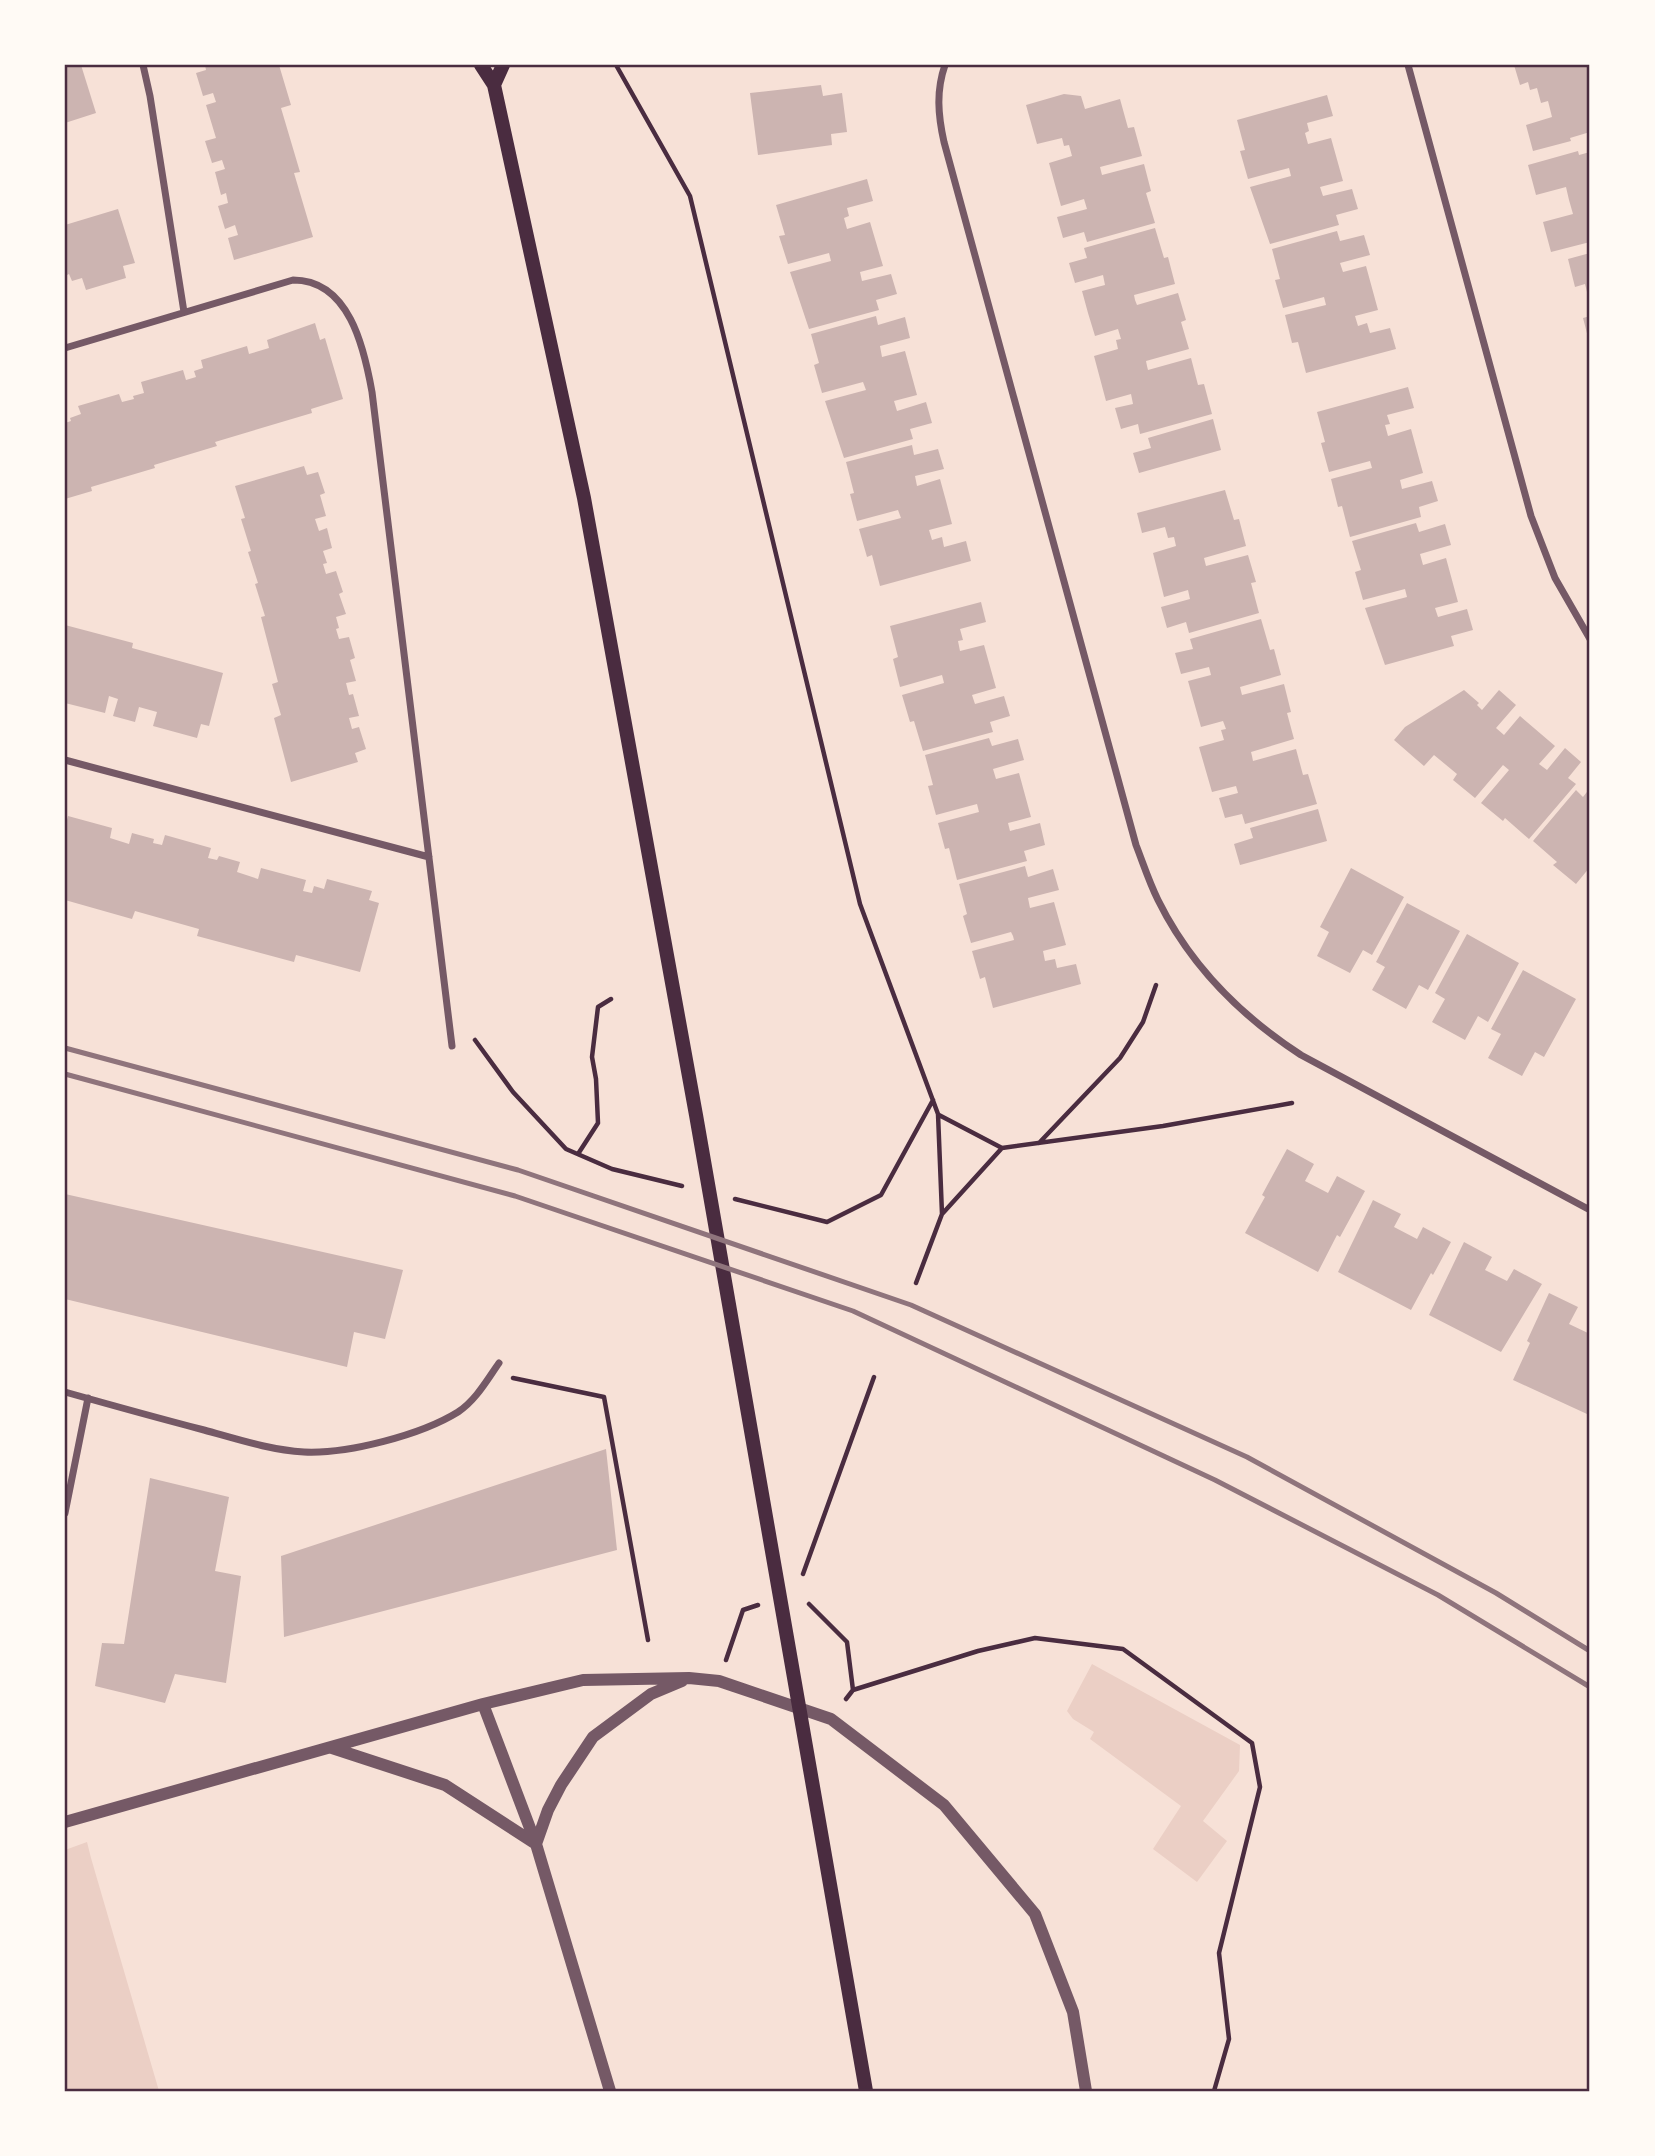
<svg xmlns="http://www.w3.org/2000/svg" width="1655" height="2156" font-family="'Work Sans',sans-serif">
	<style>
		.green { fill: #ebcfc5 }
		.building { fill: #ccb4b1 }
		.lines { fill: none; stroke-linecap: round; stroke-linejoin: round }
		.path { stroke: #4a2c40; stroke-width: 4.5 }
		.minor { stroke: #755966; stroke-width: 7 }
		.tertiary { stroke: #755966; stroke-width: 12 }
		.secondary { stroke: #4a2c40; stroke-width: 14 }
		.rail { stroke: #8f747c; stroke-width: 5 }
		.neatline { fill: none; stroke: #4a2c40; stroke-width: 2.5 }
	</style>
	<rect width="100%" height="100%" fill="#f7e1d7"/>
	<!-- green -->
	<path class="green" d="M 1092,1664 L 1240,1745 L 1239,1771 L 1203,1821 L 1227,1841 L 1197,1882 L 1153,1849 L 1181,1806 L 1090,1739 L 1094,1732 L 1073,1719 L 1067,1711 Z
		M 87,1842 L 91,1858 L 159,2091 L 65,2091 L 65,1850 Z"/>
	<!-- building -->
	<path class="building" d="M 65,65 L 81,65 L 96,113 L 65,123 Z
		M 205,65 L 279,65 L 291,105 L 281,108 L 300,172 L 294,173 L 313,237 L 234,260 L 228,238 L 238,235 L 235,225 L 225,229 L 218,206 L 228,203 L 226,193 L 221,195 L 215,172 L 225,169 L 222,160 L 212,163 L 205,141 L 216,138 L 206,105 L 216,102 L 213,93 L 203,96 L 196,73 L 206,70 Z
		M 1514,65 L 1590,65 L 1590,132 L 1570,138 L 1571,141 L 1533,151 L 1526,125 L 1552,117 L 1548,101 L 1541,103 L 1537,88 L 1530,90 L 1528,82 L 1520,85 Z
		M 821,85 L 823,96 L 842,93 L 847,132 L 831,134 L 832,145 L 758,155 L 750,93 Z
		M 1064,94 L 1081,96 L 1085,109 L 1120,99 L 1128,128 L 1134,127 L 1142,156 L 1100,167 L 1102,175 L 1144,164 L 1151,191 L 1146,193 L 1155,223 L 1087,242 L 1084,232 L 1063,238 L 1057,217 L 1087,209 L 1084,199 L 1061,206 L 1049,163 L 1072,156 L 1069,145 L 1064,146 L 1062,138 L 1037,144 L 1026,105 Z
		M 1327,95 L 1333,116 L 1307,123 L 1309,131 L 1305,133 L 1308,144 L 1331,138 L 1343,181 L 1320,187 L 1323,196 L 1352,189 L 1358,209 L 1336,215 L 1339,225 L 1270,244 L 1250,187 L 1291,176 L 1289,168 L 1248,179 L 1240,151 L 1245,150 L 1237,120 Z
		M 1578,151 L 1579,155 L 1590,152 L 1590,242 L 1551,252 L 1543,222 L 1573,214 L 1569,200 L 1566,187 L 1536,195 L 1528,165 Z
		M 867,179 L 873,201 L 847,208 L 849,216 L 844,218 L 847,229 L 870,222 L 883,266 L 860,272 L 862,281 L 891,274 L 897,294 L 876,300 L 879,310 L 809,329 L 790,272 L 831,261 L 829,253 L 788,264 L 779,236 L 785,235 L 776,205 Z
		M 118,209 L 135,263 L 123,266 L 126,278 L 86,290 L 82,278 L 72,281 L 69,274 L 65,276 L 65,225 Z
		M 1155,228 L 1164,258 L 1168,257 L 1175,284 L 1134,295 L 1135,300 L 1137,305 L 1178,293 L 1186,320 L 1181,322 L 1189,349 L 1146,361 L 1147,366 L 1148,370 L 1191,358 L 1198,385 L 1204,384 L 1212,414 L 1140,434 L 1138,424 L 1121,429 L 1115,408 L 1133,404 L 1131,394 L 1106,401 L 1094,356 L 1118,349 L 1116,340 L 1121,339 L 1118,329 L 1095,336 L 1088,313 L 1082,291 L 1105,285 L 1103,275 L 1075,283 L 1069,263 L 1087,258 L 1084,248 Z
		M 1337,231 L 1340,241 L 1364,235 L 1370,255 L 1340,263 L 1343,272 L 1366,266 L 1378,310 L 1355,316 L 1358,326 L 1367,323 L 1370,333 L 1390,328 L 1396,349 L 1306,373 L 1298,342 L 1292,343 L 1285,315 L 1326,305 L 1324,297 L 1283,308 L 1275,280 L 1280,279 L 1272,249 Z
		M 1590,253 L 1590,300 L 1589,300 L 1585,284 L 1575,287 L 1568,259 Z
		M 876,316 L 878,325 L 905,317 L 910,338 L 880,346 L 882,357 L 905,351 L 917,395 L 894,401 L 897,411 L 926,402 L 932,423 L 910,429 L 913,439 L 844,458 L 825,401 L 866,390 L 863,382 L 822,393 L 814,365 L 819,363 L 811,334 Z
		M 1590,316 L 1590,341 L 1589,341 L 1583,318 Z
		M 315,323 L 320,340 L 325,338 L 343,399 L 311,409 L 312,413 L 215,442 L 217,446 L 154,465 L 155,468 L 91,487 L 92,491 L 65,499 L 65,423 L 71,421 L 70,418 L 81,414 L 78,406 L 119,394 L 122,402 L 134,399 L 133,396 L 144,393 L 141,382 L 183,370 L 186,380 L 196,377 L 194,371 L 203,368 L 201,360 L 247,346 L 249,354 L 269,348 L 267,340 Z
		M 1408,387 L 1414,408 L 1387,415 L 1390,424 L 1385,425 L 1388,436 L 1411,429 L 1423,473 L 1400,480 L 1402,489 L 1432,481 L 1438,501 L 1419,507 L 1421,517 L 1350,537 L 1342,506 L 1338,507 L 1331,479 L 1372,468 L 1370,461 L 1329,472 L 1321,443 L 1325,442 L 1317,412 Z
		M 1213,419 L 1221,450 L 1139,473 L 1133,453 L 1151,448 L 1148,438 Z
		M 912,445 L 914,455 L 938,449 L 944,469 L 915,476 L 917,486 L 940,479 L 946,501 L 952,524 L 929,530 L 932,540 L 942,537 L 944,547 L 966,541 L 971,561 L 880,586 L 872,555 L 867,557 L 859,529 L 901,518 L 898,510 L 857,521 L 850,494 L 854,493 L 846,462 Z
		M 304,466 L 307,475 L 318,472 L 325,493 L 320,495 L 326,516 L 315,519 L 319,531 L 327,528 L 332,548 L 323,551 L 327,563 L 323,564 L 326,574 L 336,571 L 343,592 L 339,594 L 346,614 L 336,617 L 339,628 L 336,629 L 339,639 L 349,637 L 355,658 L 350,660 L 356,681 L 346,683 L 349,695 L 353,694 L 359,716 L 349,718 L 352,729 L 359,727 L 366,749 L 355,753 L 358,762 L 291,782 L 274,718 L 281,715 L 272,684 L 278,682 L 261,617 L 265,616 L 255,584 L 258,583 L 248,552 L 251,551 L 241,519 L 245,518 L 235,486 Z
		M 1225,490 L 1234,520 L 1239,519 L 1246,546 L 1204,558 L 1206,566 L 1248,555 L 1256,582 L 1251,583 L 1259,613 L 1189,633 L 1186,622 L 1167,628 L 1161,607 L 1190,599 L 1188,590 L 1164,597 L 1153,553 L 1176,546 L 1174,537 L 1168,538 L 1165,527 L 1142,533 L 1137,513 Z
		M 1416,523 L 1419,532 L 1445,524 L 1451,545 L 1420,554 L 1423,565 L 1446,558 L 1458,602 L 1435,608 L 1438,617 L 1467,609 L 1473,630 L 1451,636 L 1454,646 L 1385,665 L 1365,608 L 1407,597 L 1405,589 L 1363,600 L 1355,572 L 1361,570 L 1352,541 Z
		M 981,602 L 986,622 L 960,629 L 963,640 L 958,641 L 960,651 L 984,645 L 996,688 L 972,695 L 975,704 L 1004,696 L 1010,716 L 990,722 L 993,732 L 923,751 L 914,721 L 910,722 L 902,695 L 944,683 L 942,675 L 900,687 L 893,659 L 898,657 L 890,626 Z
		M 1261,619 L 1270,650 L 1274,649 L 1281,675 L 1240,687 L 1242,695 L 1284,684 L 1291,712 L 1287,713 L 1294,739 L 1251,752 L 1252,756 L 1253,761 L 1296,749 L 1303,775 L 1308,774 L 1317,804 L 1245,824 L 1242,814 L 1225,818 L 1219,798 L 1238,793 L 1236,786 L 1212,792 L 1199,747 L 1224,740 L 1221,730 L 1226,729 L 1223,721 L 1201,727 L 1188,681 L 1211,675 L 1209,667 L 1181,674 L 1175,653 L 1193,649 L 1190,639 Z
		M 65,625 L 133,643 L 132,648 L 223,673 L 209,726 L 201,724 L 197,738 L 153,726 L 157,712 L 139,707 L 135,722 L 113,716 L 118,699 L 109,696 L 105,713 L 65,703 Z
		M 1464,690 L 1479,703 L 1477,705 L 1482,710 L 1499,690 L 1516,705 L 1496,728 L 1504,735 L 1520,716 L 1555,746 L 1539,764 L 1547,770 L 1565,748 L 1581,762 L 1568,778 L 1576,784 L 1529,839 L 1505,818 L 1503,821 L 1481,803 L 1509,770 L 1503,765 L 1475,798 L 1453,780 L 1457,774 L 1434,755 L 1424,766 L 1394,740 L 1405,727 Z
		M 989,738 L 992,746 L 1018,739 L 1024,760 L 993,769 L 996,779 L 1019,773 L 1031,817 L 1008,823 L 1010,831 L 1040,823 L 1045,845 L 1024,851 L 1027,861 L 957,880 L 949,848 L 945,849 L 938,823 L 979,812 L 977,804 L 936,815 L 928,786 L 933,785 L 925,755 Z
		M 1590,788 L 1590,867 L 1576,884 L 1553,865 L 1557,862 L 1533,841 L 1576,790 L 1583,797 Z
		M 1318,809 L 1327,841 L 1240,865 L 1234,844 L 1253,838 L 1250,828 Z
		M 68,816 L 112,828 L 110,838 L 129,844 L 132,833 L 154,839 L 153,843 L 162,845 L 165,835 L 211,848 L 208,858 L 217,860 L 219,856 L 240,862 L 237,872 L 258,879 L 261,868 L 306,880 L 303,891 L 312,893 L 314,886 L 324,889 L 327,879 L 372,891 L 369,900 L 379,903 L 360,972 L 296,955 L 294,962 L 197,936 L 199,929 L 135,911 L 132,919 L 65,900 L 65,828 Z
		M 1025,866 L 1028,877 L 1053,869 L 1059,890 L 1028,898 L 1030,908 L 1054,902 L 1066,945 L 1043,951 L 1045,961 L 1055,959 L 1057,968 L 1076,964 L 1081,984 L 993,1008 L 985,977 L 980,979 L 972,951 L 1014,940 L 1013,936 L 1011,932 L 971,943 L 963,916 L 967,914 L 959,884 Z
		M 1351,868 L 1404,897 L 1372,955 L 1363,950 L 1350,973 L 1317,956 L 1329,932 L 1320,927 Z
		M 1407,903 L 1460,931 L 1428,990 L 1419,985 L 1406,1009 L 1372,990 L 1385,967 L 1376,962 Z
		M 1467,934 L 1519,963 L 1488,1022 L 1478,1016 L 1465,1040 L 1432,1022 L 1445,999 L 1435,993 Z
		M 1523,970 L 1576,999 L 1544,1057 L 1535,1052 L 1522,1076 L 1488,1058 L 1501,1034 L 1491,1029 Z
		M 1287,1149 L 1314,1164 L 1305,1181 L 1328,1193 L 1337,1176 L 1365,1191 L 1340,1237 L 1337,1235 L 1318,1272 L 1245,1233 L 1265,1197 L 1262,1195 Z
		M 65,1194 L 403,1270 L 385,1339 L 354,1332 L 347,1367 L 65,1299 Z
		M 1373,1200 L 1401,1214 L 1394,1227 L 1417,1239 L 1423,1227 L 1451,1242 L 1433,1275 L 1431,1273 L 1411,1310 L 1338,1272 Z
		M 1464,1242 L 1492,1257 L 1485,1270 L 1507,1281 L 1514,1269 L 1542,1284 L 1501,1352 L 1429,1315 Z
		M 1549,1293 L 1578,1307 L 1569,1324 L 1590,1334 L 1590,1407 L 1587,1414 L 1513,1380 L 1530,1343 L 1527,1341 Z
		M 606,1449 L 617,1550 L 284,1637 L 281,1556 Z
		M 150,1478 L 229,1497 L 215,1571 L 241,1576 L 226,1683 L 175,1674 L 165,1703 L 95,1686 L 102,1643 L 124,1644 Z"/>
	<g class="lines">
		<!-- path -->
		<path class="path" d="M 616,65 L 690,196 L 860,904 L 938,1114 L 942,1214 L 916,1283
			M 475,1040 L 513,1092 L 566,1149 L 612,1169 L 682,1186
			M 939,1115 L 1002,1148 L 1163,1126 L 1292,1103
			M 1039,1143 L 1120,1058 L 1143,1022 L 1156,985
			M 578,1154 L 598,1123 L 596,1079 L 592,1057 L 598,1007 L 611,999
			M 735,1199 L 827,1222 L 881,1195 L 933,1100
			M 943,1213 L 1002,1148
			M 513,1378 L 604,1397 L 648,1640
			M 803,1574 L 874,1377
			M 809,1604 L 847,1642 L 853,1690 L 846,1699
			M 726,1660 L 743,1610 L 758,1605
			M 853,1690 L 978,1651 L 1035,1638 L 1123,1649 L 1252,1743 L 1260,1787 L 1219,1953 L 1229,2039 L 1214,2091"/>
		<!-- minor -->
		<path class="minor" d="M 143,65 L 150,96 L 184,312
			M 945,65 C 936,91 938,115 944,142 L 1136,845 C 1143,863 1149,882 1158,900 C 1190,965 1241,1016 1301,1055 L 1590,1210
			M 1408,65 L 1531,516 L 1555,578 L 1590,639
			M 65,348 L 293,280 C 349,280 364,347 372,392 L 452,1046
			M 65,760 L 429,857
			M 65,1392 C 111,1405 158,1418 204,1430 C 237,1439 270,1450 304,1452 C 348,1454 421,1435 458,1412 C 476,1400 487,1380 499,1363
			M 65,1513 L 88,1398"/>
		<!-- tertiary -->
		<path class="tertiary" d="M 483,1704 L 536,1844 L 610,2091
			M 332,1748 L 445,1785 L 536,1844
			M 65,1822 L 483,1704 L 583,1680 L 689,1678 L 719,1681 L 831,1719 L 944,1805 L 1035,1914 L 1073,2012 L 1086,2091
			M 536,1844 L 548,1810 L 561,1785 L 593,1737 L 651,1694 L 682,1681"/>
		<!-- secondary -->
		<path class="secondary" d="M 481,65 L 494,85 L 584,498 L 696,1115 L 866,2091
			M 494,85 L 503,65"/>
		<!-- rail -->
		<path class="rail" d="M 65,1048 L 518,1170 L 911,1305 L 1247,1457 L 1496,1593 L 1590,1651
			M 65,1074 L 515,1196 L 853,1311 L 1215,1480 L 1438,1595 L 1590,1687"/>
	</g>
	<!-- border -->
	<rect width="1655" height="2156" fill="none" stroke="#fffaf5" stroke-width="133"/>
	<rect x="66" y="66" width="1522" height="2024" class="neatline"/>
</svg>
